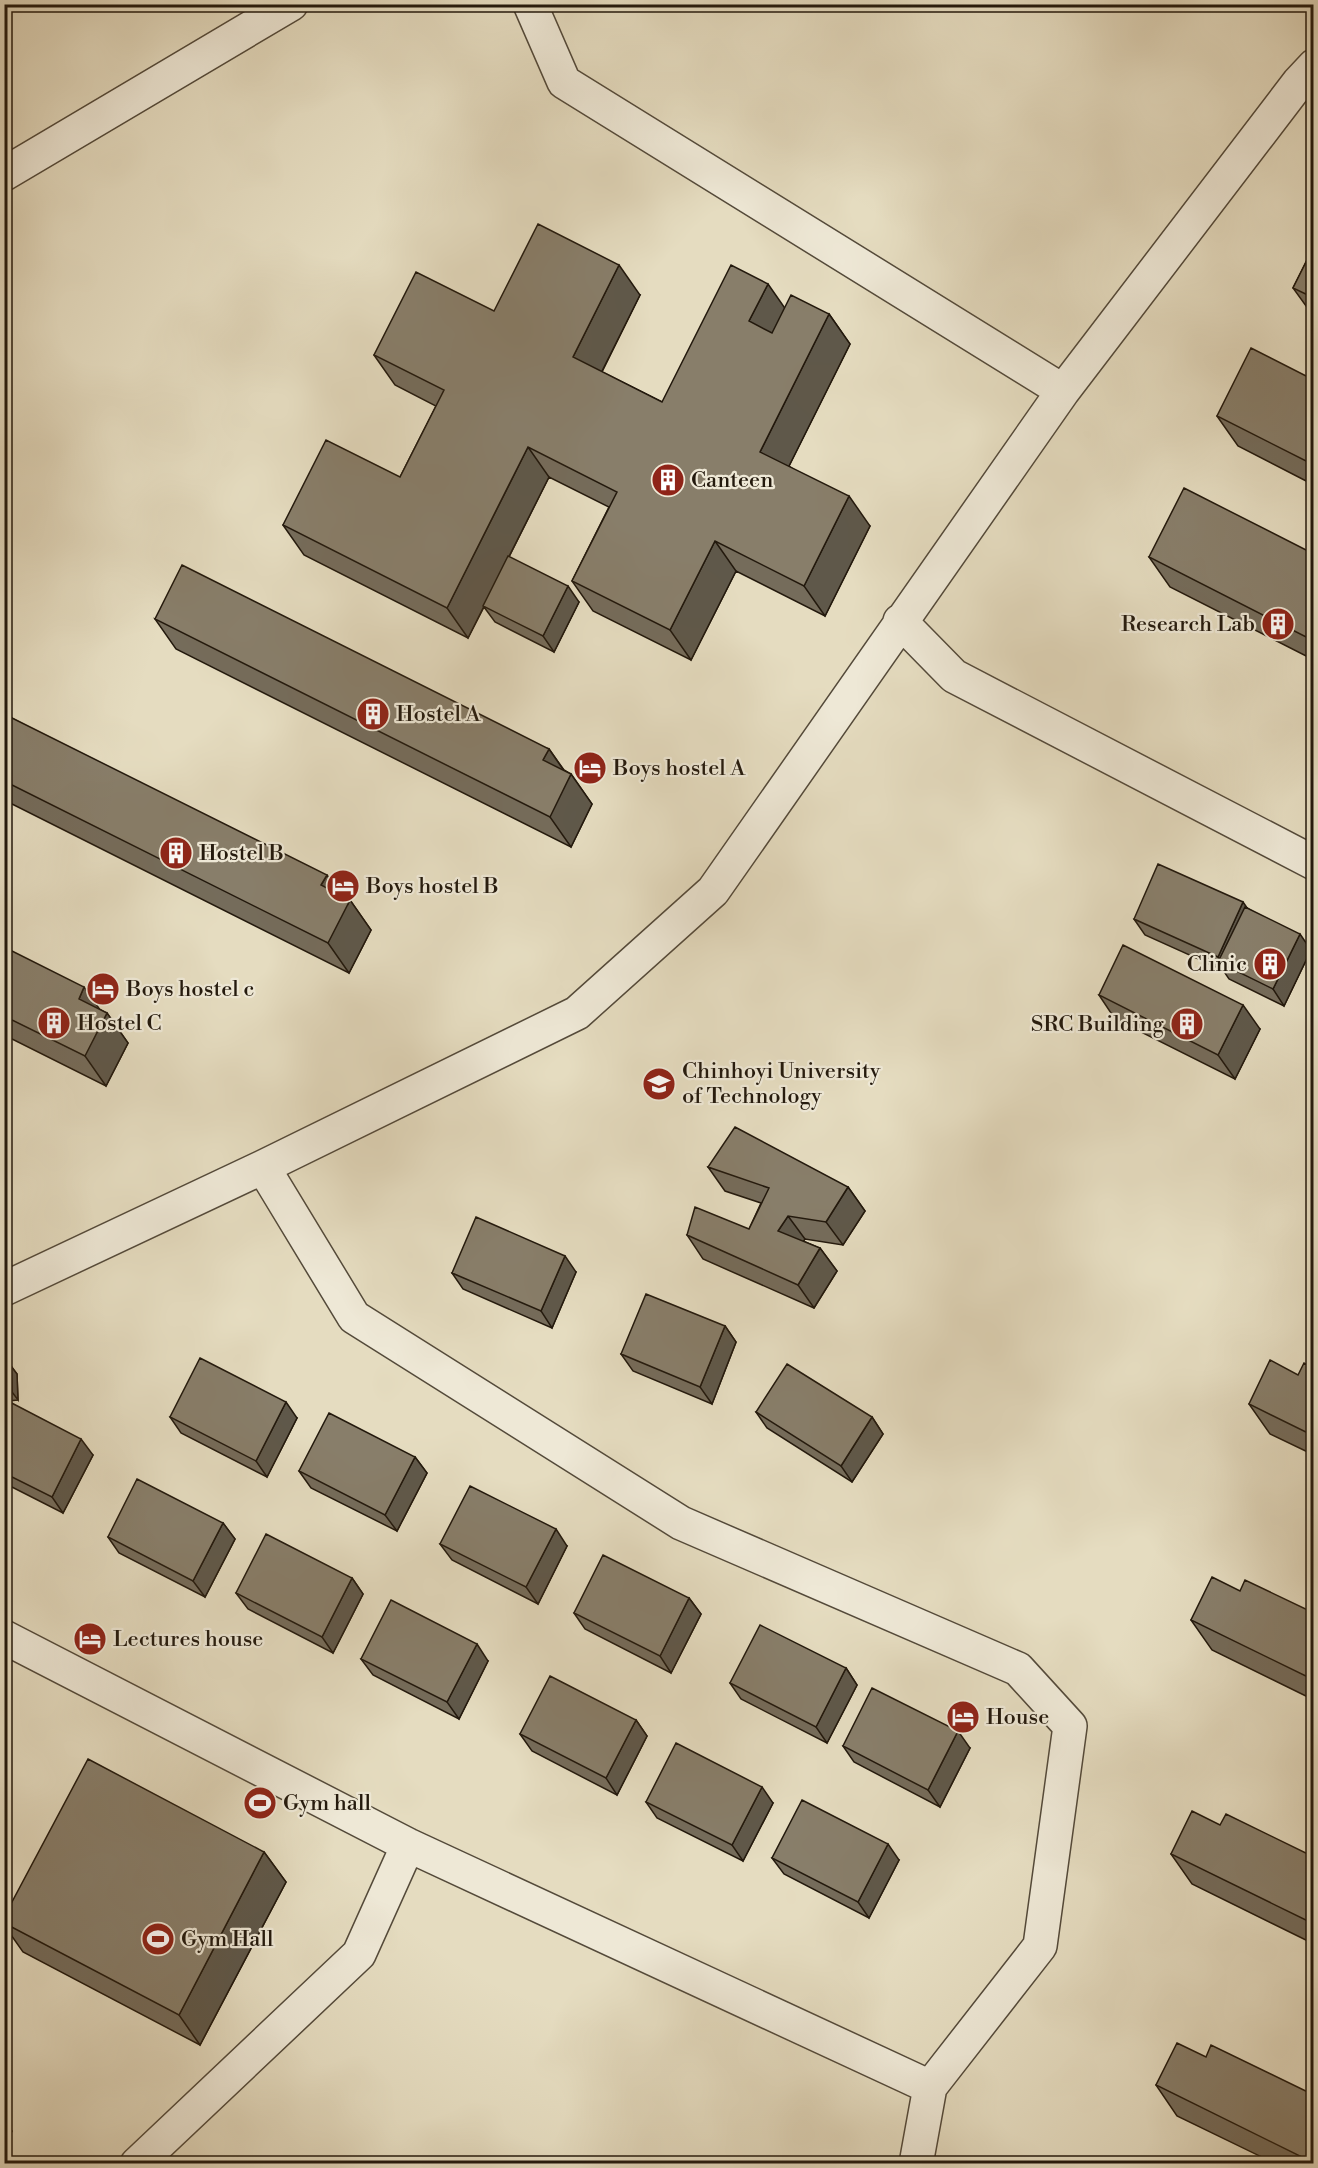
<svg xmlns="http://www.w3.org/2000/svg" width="1318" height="2168" font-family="'Libre Bodoni',serif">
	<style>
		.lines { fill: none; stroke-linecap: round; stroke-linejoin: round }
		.minor-casing { stroke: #544a3a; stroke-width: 36 }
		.minor { stroke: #eee8d6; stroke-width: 33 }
		.wall { fill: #756c5b; stroke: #23190d; stroke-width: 1.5 }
		.shaded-wall { fill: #5f584a; stroke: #23190d; stroke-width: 1.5 }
		.building { fill: #887e6a; stroke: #23190d; stroke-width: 1.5 }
		.labels { text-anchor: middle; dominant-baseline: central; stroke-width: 4.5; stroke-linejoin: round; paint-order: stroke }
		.poi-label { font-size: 22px; fill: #23190d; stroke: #eee8d6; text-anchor: start }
	</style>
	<rect width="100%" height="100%" fill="#e5dcc0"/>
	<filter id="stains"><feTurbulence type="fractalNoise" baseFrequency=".00333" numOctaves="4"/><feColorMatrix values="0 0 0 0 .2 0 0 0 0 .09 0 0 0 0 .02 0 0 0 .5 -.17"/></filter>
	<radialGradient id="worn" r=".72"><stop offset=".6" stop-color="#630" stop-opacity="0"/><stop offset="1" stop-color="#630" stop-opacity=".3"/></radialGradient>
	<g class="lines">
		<defs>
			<path id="minor" d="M 530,4 L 564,82 L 1063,391
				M 4,174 L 291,4
				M 900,621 L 954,676 L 1314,863
				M 4,1289 L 263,1167 L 577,1013 L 713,891 L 1063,391 L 1299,82 L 1314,66
				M 4,1637 L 408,1845 L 930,2087 L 1040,1946 L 1070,1726 L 1018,1669 L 681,1523 L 354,1317 L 263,1167
				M 137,2164 L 359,1954 L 408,1845
				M 916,2164 L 930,2087"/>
		</defs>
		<!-- minor casing -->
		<use href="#minor" class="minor-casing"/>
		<!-- minor -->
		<use href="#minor" class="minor"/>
	</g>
	<!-- wall -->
	<path class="wall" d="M 1314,246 L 1314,317 L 1293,288 Z
		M 640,295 L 602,372 L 662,402 L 785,308 L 829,314 L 850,344 L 789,466 L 870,526 L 825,616 L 736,571 L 691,660 L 593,611 L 572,581 L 609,507 L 549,477 L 509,557 L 579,602 L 554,652 L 495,622 L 484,607 L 468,638 L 304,555 L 283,525 L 400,477 L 436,406 L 395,385 L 374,355 L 494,311 Z
		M 1314,380 L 1314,485 L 1312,484 L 1238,446 L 1217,416 Z
		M 1314,554 L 1314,660 L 1170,587 L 1149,557 Z
		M 155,619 L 549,749 L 564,770 L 571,774 L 592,804 L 571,847 L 176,649 Z
		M 4,714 L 350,900 L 371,930 L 349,973 L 4,800 Z
		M 1247,908 L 1311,950 L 1284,1006 L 1229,979 L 1223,970 L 1145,935 L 1134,919 Z
		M 4,947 L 99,1009 L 107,1013 L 128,1043 L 106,1086 L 4,1035 Z
		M 1099,995 L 1260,1029 L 1235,1079 L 1115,1019 Z
		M 708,1167 L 848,1187 L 865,1211 L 843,1245 L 805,1239 L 803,1241 L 820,1248 L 837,1271 L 814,1308 L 703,1259 L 687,1235 L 749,1229 L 761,1203 L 725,1191 Z
		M 576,1272 L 552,1328 L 463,1289 L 452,1273 Z
		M 725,1326 L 736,1342 L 712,1404 L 633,1371 L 621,1354 Z
		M 4,1366 L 11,1366 L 17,1374 L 18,1400 L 7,1401 L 93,1455 L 63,1513 L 4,1483 Z
		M 1314,1368 L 1314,1455 L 1270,1434 L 1249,1404 L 1298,1375 Z
		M 756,1412 L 872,1417 L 883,1434 L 852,1482 L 767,1428 Z
		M 170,1417 L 297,1418 L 267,1477 L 181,1433 Z
		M 415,1457 L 427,1473 L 397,1531 L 311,1488 L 299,1471 Z
		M 223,1523 L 235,1539 L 205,1597 L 119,1553 L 108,1537 Z
		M 440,1544 L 567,1546 L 538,1604 L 452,1560 Z
		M 352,1578 L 363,1594 L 333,1653 L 248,1609 L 236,1593 Z
		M 1240,1591 L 1314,1613 L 1314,1700 L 1212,1650 L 1191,1620 Z
		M 689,1598 L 701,1614 L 671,1673 L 585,1629 L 574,1613 Z
		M 361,1659 L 488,1661 L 459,1719 L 373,1675 Z
		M 846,1668 L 857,1685 L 827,1743 L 741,1699 L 730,1683 Z
		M 636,1720 L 647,1736 L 617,1795 L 532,1751 L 520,1734 Z
		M 843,1746 L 970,1748 L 940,1807 L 854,1762 Z
		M 646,1802 L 773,1803 L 743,1861 L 657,1818 Z
		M 1220,1825 L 1314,1857 L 1314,1944 L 1192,1884 L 1171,1854 Z
		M 264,1852 L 286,1882 L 200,2045 L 23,1952 L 4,1925 L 4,1917 Z
		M 772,1858 L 899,1860 L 869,1918 L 784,1874 Z
		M 1206,2057 L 1314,2163 L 1274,2163 L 1177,2116 L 1156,2085 Z"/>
	<!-- shaded-wall -->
	<path class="shaded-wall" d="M 619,265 L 640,295 L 594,387 L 573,357 Z
		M 768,284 L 789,314 L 770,352 L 749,321 Z
		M 829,314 L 850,344 L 781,482 L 760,452 Z
		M 528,447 L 549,477 L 468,638 L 447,608 Z
		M 849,496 L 870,526 L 825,616 L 804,586 Z
		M 715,541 L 736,571 L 691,660 L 670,630 Z
		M 568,586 L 579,602 L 554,652 L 543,636 Z
		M 549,749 L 569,778 L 571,774 L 592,804 L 571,847 L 550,817 L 543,760 Z
		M 327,875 L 348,904 L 350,900 L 371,930 L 349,973 L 328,943 L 321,885 Z
		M 1243,902 L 1254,918 L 1225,966 L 1218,957 Z
		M 1300,934 L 1311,950 L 1284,1006 L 1273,989 Z
		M 84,987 L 105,1017 L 107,1013 L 128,1043 L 106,1086 L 85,1056 L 79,999 Z
		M 1243,1005 L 1260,1029 L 1235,1079 L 1218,1055 Z
		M 848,1187 L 865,1211 L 843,1245 L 826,1222 Z
		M 788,1216 L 805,1239 L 794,1255 L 778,1231 Z
		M 820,1248 L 837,1271 L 814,1308 L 798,1285 Z
		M 565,1256 L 576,1272 L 552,1328 L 541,1311 Z
		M 725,1326 L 736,1342 L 712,1404 L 700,1387 Z
		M 11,1366 L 17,1374 L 18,1400 L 12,1392 Z
		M 286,1402 L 297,1418 L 267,1477 L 256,1461 Z
		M 872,1417 L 883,1434 L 852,1482 L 841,1466 Z
		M 81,1439 L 93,1455 L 63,1513 L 52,1497 Z
		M 415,1457 L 427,1473 L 397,1531 L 385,1515 Z
		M 223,1523 L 235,1539 L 205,1597 L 193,1581 Z
		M 556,1529 L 567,1546 L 538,1604 L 526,1587 Z
		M 352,1578 L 363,1594 L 333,1653 L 322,1637 Z
		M 689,1598 L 701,1614 L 671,1673 L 660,1656 Z
		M 477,1644 L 488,1661 L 459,1719 L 447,1702 Z
		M 846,1668 L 857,1685 L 827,1743 L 816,1727 Z
		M 636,1720 L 647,1736 L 617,1795 L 606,1778 Z
		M 958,1731 L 970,1748 L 940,1807 L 928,1790 Z
		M 762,1787 L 773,1803 L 743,1861 L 732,1845 Z
		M 888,1844 L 899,1860 L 869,1918 L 858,1902 Z
		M 264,1852 L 286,1882 L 200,2045 L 179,2015 Z
		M 4,2120 L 12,2131 L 4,2148 Z"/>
	<!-- building -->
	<path class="building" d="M 538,224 L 619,265 L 573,357 L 662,402 L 731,265 L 768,284 L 749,321 L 772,333 L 791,295 L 829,314 L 760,452 L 849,496 L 804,586 L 715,541 L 670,630 L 572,581 L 617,492 L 528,447 L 447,608 L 283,525 L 326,440 L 400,477 L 444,390 L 374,355 L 416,272 L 494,311 Z
		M 1314,246 L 1314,298 L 1293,288 Z
		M 1251,348 L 1314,380 L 1314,465 L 1217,416 Z
		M 1314,472 L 1314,482 L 1309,479 Z
		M 1184,488 L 1314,554 L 1314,641 L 1149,557 Z
		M 508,556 L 568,586 L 543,636 L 483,606 Z
		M 182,565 L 549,749 L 543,760 L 571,774 L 550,817 L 155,619 Z
		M 4,714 L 327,875 L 321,885 L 350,900 L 328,943 L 4,781 Z
		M 1158,864 L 1243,902 L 1218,957 L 1134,919 Z
		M 1245,907 L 1300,934 L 1273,989 L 1218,962 Z
		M 1123,945 L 1243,1005 L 1218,1055 L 1099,995 Z
		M 4,947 L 84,987 L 79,999 L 107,1013 L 85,1056 L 4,1016 Z
		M 735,1127 L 848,1187 L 826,1222 L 788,1216 L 778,1231 L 820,1248 L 798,1285 L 687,1235 L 695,1207 L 749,1229 L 769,1188 L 708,1167 Z
		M 476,1217 L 565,1256 L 541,1311 L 452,1273 Z
		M 646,1294 L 725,1326 L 700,1387 L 621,1354 Z
		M 200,1358 L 286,1402 L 256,1461 L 170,1417 Z
		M 1270,1360 L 1298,1375 L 1304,1363 L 1314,1368 L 1314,1436 L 1249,1404 Z
		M 787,1364 L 872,1417 L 841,1466 L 756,1412 Z
		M 4,1366 L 11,1366 L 12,1392 L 4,1392 Z
		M 4,1399 L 81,1439 L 52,1497 L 4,1473 Z
		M 329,1413 L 415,1457 L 385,1515 L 299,1471 Z
		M 137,1479 L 223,1523 L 193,1581 L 108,1537 Z
		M 470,1486 L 556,1529 L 526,1587 L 440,1544 Z
		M 266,1534 L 352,1578 L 322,1637 L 236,1593 Z
		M 603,1555 L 689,1598 L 660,1656 L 574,1613 Z
		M 1212,1577 L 1240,1591 L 1245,1580 L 1314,1613 L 1314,1680 L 1191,1620 Z
		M 391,1600 L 477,1644 L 447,1702 L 361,1659 Z
		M 760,1625 L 846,1668 L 816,1727 L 730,1683 Z
		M 550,1676 L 636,1720 L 606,1778 L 520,1734 Z
		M 872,1688 L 958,1731 L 928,1790 L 843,1746 Z
		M 676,1743 L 762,1787 L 732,1845 L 646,1802 Z
		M 88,1759 L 264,1852 L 179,2015 L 4,1923 L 4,1917 Z
		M 802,1800 L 888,1844 L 858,1902 L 772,1858 Z
		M 1192,1811 L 1220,1825 L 1226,1814 L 1314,1857 L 1314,1924 L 1171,1854 Z
		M 1177,2043 L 1206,2057 L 1211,2045 L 1314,2095 L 1314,2163 L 1156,2085 Z"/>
	<!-- icons -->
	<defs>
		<symbol id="building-disc" viewBox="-11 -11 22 22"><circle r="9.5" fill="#8f2418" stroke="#eee8d6"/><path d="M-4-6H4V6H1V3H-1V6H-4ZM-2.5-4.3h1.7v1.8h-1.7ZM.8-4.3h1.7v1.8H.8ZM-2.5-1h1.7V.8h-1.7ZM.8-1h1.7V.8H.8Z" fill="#fff"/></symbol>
		<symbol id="hotel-disc" viewBox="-11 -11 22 22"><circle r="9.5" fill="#8f2418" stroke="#eee8d6"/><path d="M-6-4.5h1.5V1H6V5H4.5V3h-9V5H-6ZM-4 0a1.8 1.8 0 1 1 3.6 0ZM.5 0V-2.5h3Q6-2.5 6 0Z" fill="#fff"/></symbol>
		<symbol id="university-disc" viewBox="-11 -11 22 22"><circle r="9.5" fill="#8f2418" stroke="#eee8d6"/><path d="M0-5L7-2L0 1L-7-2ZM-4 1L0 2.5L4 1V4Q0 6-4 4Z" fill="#fff"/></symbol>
		<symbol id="stadium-disc" viewBox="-11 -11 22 22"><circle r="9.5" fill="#8f2418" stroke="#eee8d6"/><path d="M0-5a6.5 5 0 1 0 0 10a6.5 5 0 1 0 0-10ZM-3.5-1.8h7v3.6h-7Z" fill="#fff"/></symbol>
	</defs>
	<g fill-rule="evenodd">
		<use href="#building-disc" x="649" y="461" width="38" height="38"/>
		<use href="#building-disc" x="1259" y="605" width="38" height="38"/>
		<use href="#building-disc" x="354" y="695" width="38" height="38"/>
		<use href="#hotel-disc" x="571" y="749" width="38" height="38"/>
		<use href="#building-disc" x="157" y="834" width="38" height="38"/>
		<use href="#hotel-disc" x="324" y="867" width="38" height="38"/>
		<use href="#building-disc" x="1251" y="945" width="38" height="38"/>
		<use href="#hotel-disc" x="84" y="970" width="38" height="38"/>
		<use href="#building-disc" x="35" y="1004" width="38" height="38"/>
		<use href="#building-disc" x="1168" y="1005" width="38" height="38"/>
		<use href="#university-disc" x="640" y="1065" width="38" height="38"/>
		<use href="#hotel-disc" x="71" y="1620" width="38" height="38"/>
		<use href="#hotel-disc" x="944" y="1698" width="38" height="38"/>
		<use href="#stadium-disc" x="241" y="1784" width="38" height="38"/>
		<use href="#stadium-disc" x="139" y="1920" width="38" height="38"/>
	</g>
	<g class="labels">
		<!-- poi labels -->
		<g class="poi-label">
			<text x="691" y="480">Canteen</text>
			<text x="1255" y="624" text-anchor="end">Research Lab</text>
			<text x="396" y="714">Hostel A</text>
			<text x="613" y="768">Boys hostel A</text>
			<text x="199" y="853">Hostel B</text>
			<text x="366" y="886">Boys hostel B</text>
			<text x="1247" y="964" text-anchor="end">Clinic</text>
			<text x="126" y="989">Boys hostel c</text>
			<text x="77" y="1023">Hostel C</text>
			<text x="1164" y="1024" text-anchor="end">SRC Building</text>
			<text x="682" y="1071">Chinhoyi University<tspan x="682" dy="25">of Technology</tspan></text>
			<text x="113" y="1639">Lectures house</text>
			<text x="986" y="1717">House</text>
			<text x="283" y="1803">Gym hall</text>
			<text x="181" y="1939">Gym Hall</text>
		</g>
	</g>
	<!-- margin -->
	<rect width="1318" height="2168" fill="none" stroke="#e5dcc0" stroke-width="24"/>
	<rect x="6" y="6" width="1306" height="2156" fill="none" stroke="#23190d" stroke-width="3"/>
	<rect x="12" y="12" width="1294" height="2144" fill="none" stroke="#23190d" stroke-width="1.5"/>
	<rect width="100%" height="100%" filter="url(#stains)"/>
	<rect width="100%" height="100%" fill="url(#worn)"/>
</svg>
